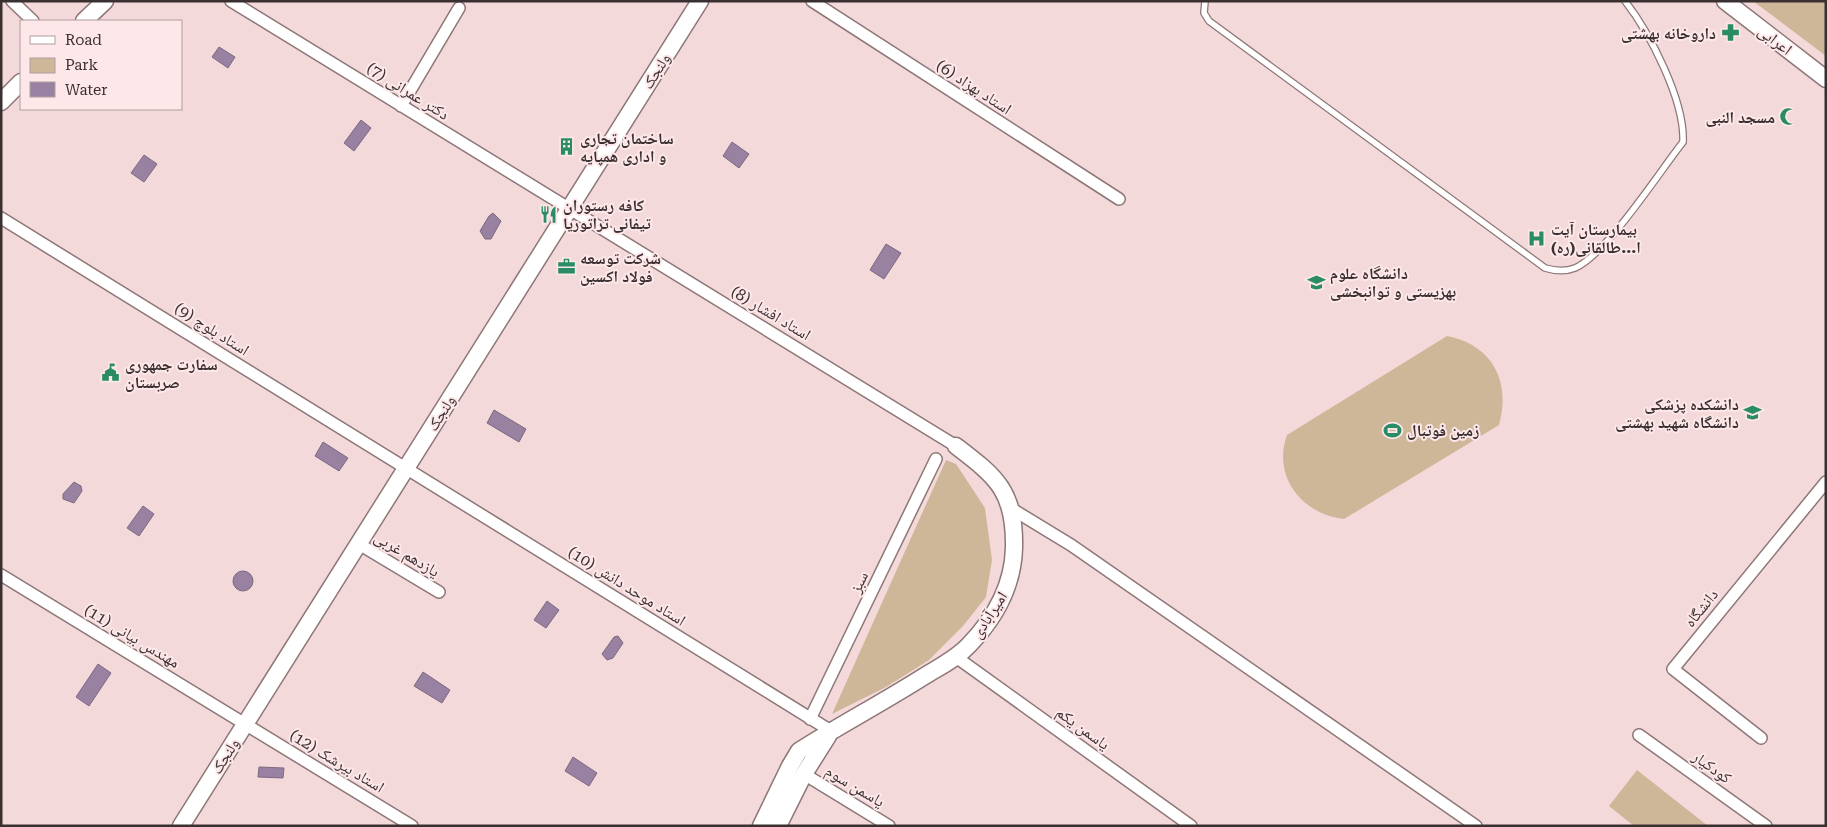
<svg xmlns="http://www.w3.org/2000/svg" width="1827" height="827" font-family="'Roboto Serif','Noto Naskh Arabic',serif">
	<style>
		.green { fill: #ceb799 }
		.water { fill: #9981a2; stroke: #7c6980 }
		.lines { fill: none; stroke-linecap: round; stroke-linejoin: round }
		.lane-casing { stroke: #8e7677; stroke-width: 8 }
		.street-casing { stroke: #8e7677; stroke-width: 14 }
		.secondary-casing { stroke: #8e7677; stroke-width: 19 }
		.lane { stroke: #fff; stroke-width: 5.5 }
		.street { stroke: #fff; stroke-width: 11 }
		.secondary { stroke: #fff; stroke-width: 16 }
		.labels { text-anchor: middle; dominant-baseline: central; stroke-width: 4; stroke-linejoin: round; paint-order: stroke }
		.poi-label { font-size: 16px; font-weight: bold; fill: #3a3031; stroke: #fde7e8; text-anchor: start }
		.street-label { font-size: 16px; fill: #3a3031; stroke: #fde7e8 }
	</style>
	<rect width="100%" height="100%" fill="#f3d9d9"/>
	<!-- green -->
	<path class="green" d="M 1753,1 L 1826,1 L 1826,56 Z
		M 1447,336 C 1493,345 1511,382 1499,425 L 1344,519 C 1302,514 1272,477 1287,435 Z
		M 946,460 L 956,464 L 985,508 L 992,560 L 986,597 L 963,626 L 929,660 L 886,687 L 832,714 Z
		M 1637,770 L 1708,826 L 1634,826 L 1609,806 Z"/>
	<!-- water -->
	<path class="water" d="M 219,47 L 235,57 L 228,68 L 212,57 Z
		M 361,120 L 371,128 L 354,151 L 344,143 Z
		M 732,142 L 749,154 L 739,168 L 723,156 Z
		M 144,155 L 157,164 L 144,182 L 131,173 Z
		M 493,213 L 501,221 L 491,239 L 485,239 L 480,231 L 489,216 Z
		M 886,244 L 901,253 L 884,279 L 870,270 Z
		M 494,410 L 526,429 L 519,442 L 487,423 Z
		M 323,442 L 348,458 L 339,471 L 315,456 Z
		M 74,482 L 81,486 L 82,491 L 74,503 L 63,499 L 63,494 Z
		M 143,506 L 154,514 L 139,536 L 127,528 Z
		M233 581a10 10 0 1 1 20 0a10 10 0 1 1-20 0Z
		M 547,601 L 559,610 L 546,628 L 534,620 Z
		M 618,636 L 623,643 L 613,658 L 607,660 L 602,654 L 614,637 Z
		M 98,664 L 111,673 L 89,706 L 76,697 Z
		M 423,672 L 450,690 L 442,703 L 414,686 Z
		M 573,757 L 597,773 L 589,786 L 565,771 Z
		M 259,767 L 284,768 L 283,778 L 258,777 Z"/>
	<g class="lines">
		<defs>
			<path id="lane" d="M 1205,1 L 1204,13 L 1209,21 L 1545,268 C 1555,271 1565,272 1575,268 C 1606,255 1660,171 1683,142 C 1685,101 1650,33 1625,1"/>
			<path id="street" d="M 12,1 L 33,21
				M 231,1 L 956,446
				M 812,1 L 1119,199
				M 401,106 L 459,8
				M 1,218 L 831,731
				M 1012,509 L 1071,545 L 1476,826
				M 359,544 L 439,592
				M 1,575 L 412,826
				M 956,657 L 1191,826
				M 810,719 L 936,459
				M 1639,735 L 1766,826
				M 1761,738 L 1673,669 L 1826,482
				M 804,774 L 889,826"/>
			<path id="secondary" d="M 1725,1 L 1826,79
				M 84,21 L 105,1
				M 1,102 L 21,82
				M 181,826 L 700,1
				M 761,826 L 790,766 L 799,751 C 840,725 882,703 923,677 C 939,667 956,659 969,645 C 995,618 1013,585 1014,548 C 1015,492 998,478 956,446
				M 778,826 L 804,774 L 828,736"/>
		</defs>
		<!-- lane casing -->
		<use href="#lane" class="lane-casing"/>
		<!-- street casing -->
		<use href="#street" class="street-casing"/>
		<!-- secondary casing -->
		<use href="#secondary" class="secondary-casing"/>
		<!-- lane -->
		<use href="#lane" class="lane"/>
		<!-- street -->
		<use href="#street" class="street"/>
		<!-- secondary -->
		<use href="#secondary" class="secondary"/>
	</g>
	<!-- icons -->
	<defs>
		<symbol id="pharmacy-bare" viewBox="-9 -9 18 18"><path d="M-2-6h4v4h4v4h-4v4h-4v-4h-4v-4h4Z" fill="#2a8c65" stroke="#fde7e8" stroke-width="2.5" paint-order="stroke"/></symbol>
		<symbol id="mosque-bare" viewBox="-9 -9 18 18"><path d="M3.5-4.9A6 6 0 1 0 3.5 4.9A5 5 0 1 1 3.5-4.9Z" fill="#2a8c65" stroke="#fde7e8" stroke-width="2.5" paint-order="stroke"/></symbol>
		<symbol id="building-bare" viewBox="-9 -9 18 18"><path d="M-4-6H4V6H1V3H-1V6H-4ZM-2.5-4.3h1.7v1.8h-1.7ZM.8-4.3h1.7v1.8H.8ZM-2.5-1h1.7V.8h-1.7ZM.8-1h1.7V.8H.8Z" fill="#2a8c65" stroke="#fde7e8" stroke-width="2.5" paint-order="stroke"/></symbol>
		<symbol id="restaurant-bare" viewBox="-9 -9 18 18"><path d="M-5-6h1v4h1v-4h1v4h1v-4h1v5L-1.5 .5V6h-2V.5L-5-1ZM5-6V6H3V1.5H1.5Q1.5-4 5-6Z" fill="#2a8c65" stroke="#fde7e8" stroke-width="2.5" paint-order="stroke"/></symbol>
		<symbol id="hospital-bare" viewBox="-9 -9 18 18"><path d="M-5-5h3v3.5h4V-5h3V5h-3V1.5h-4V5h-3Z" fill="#2a8c65" stroke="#fde7e8" stroke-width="2.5" paint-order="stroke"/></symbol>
		<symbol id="office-bare" viewBox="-9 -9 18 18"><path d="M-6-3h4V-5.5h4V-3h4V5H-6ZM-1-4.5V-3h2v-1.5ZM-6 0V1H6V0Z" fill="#2a8c65" stroke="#fde7e8" stroke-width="2.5" paint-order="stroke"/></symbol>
		<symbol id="university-bare" viewBox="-9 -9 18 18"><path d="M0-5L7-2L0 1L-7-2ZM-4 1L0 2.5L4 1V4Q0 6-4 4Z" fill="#2a8c65" stroke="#fde7e8" stroke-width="2.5" paint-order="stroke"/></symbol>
		<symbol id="civic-bare" viewBox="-9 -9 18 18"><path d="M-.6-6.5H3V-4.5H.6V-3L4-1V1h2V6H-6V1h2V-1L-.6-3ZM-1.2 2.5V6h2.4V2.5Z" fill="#2a8c65" stroke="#fde7e8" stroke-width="2.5" paint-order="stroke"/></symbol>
		<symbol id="stadium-bare" viewBox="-9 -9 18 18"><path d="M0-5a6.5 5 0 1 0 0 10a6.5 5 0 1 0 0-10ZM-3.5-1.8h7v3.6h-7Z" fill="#2a8c65" stroke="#fde7e8" stroke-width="2.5" paint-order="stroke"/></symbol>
	</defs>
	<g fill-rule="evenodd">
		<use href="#pharmacy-bare" x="1718" y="20" width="25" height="25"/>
		<use href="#mosque-bare" x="1776" y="104" width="25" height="25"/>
		<use href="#building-bare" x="554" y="134" width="25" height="25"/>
		<use href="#restaurant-bare" x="536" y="202" width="25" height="25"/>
		<use href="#hospital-bare" x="1524" y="226" width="25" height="25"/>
		<use href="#office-bare" x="554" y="254" width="25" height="25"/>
		<use href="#university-bare" x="1304" y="270" width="25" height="25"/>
		<use href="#civic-bare" x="98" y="360" width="25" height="25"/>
		<use href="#university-bare" x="1740" y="400" width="25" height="25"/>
		<use href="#stadium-bare" x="1380" y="418" width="25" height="25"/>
	</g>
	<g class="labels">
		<!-- poi labels -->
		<g class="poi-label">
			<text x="1716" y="33" text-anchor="end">داروخانه بهشتی</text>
			<text x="1775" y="117" text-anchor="end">مسجد النبی</text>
			<text x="580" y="138">ساختمان تجاری<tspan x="580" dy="18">و اداری همپایه</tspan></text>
			<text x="563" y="205">کافه رستوران<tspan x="563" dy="18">تیفانی تراتوریا</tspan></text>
			<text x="1551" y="229">بیمارستان آیت<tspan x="1551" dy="18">ا...طالقانی(ره)</tspan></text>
			<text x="580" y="258">شرکت توسعه<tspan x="580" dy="18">فولاد اکسین</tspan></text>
			<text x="1330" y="273">دانشگاه علوم<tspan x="1330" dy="18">بهزیستی و توانبخشی</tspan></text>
			<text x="125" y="364">سفارت جمهوری<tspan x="125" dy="18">صربستان</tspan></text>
			<text x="1739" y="404" text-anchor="end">دانشکده پزشکی<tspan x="1739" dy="18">دانشگاه شهید بهشتی</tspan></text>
			<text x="1407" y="430">زمین فوتبال</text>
		</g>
		<!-- street labels -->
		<g class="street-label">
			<text transform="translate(1775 40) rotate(37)">اعرابی</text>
			<text transform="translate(656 71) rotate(-58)">ولنجک</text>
			<text transform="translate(974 87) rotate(33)">استاد بهزاد (6)</text>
			<text transform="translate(408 91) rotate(32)">دکتر عمرانی (7)</text>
			<text transform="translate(771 313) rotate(31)">استاد افشار (8)</text>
			<text transform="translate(212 329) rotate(32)">استاد بلوچ (9)</text>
			<text transform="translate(441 413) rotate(-58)">ولنجک</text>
			<text transform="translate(407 554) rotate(31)">یازدهم غربی</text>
			<text transform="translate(859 582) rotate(-64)">سبز</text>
			<text transform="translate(627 586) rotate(32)">استاد موحد دانش (10)</text>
			<text transform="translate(1701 608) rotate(-51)">دانشگاه</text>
			<text transform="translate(989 615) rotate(-57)">امیرآبادی</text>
			<text transform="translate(132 636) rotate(31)">مهندس بیانی (11)</text>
			<text transform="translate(1083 728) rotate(36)">یاسمن یکم</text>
			<text transform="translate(225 756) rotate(-58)">ولنجک</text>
			<text transform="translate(337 761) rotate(31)">استاد بیرشک (12)</text>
			<text transform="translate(1712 767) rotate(36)">کودکیار</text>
			<text transform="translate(855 786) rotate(31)">یاسمن سوم</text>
		</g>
	</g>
	<!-- border -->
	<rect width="1827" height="827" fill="none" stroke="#3a3031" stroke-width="5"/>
	<!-- legend -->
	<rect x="20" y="20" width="162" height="90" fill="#fde7e8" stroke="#af9e9f"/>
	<rect x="30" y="36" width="25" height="8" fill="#ffffff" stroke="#af9e9f"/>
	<text x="65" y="45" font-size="15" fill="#3a3031">Road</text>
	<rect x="30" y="58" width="25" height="15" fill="#ceb799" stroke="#af9e9f"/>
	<text x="65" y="70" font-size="15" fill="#3a3031">Park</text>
	<rect x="30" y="82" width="25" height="15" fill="#9981a2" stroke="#af9e9f"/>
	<text x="65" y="95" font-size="15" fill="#3a3031">Water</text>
</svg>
